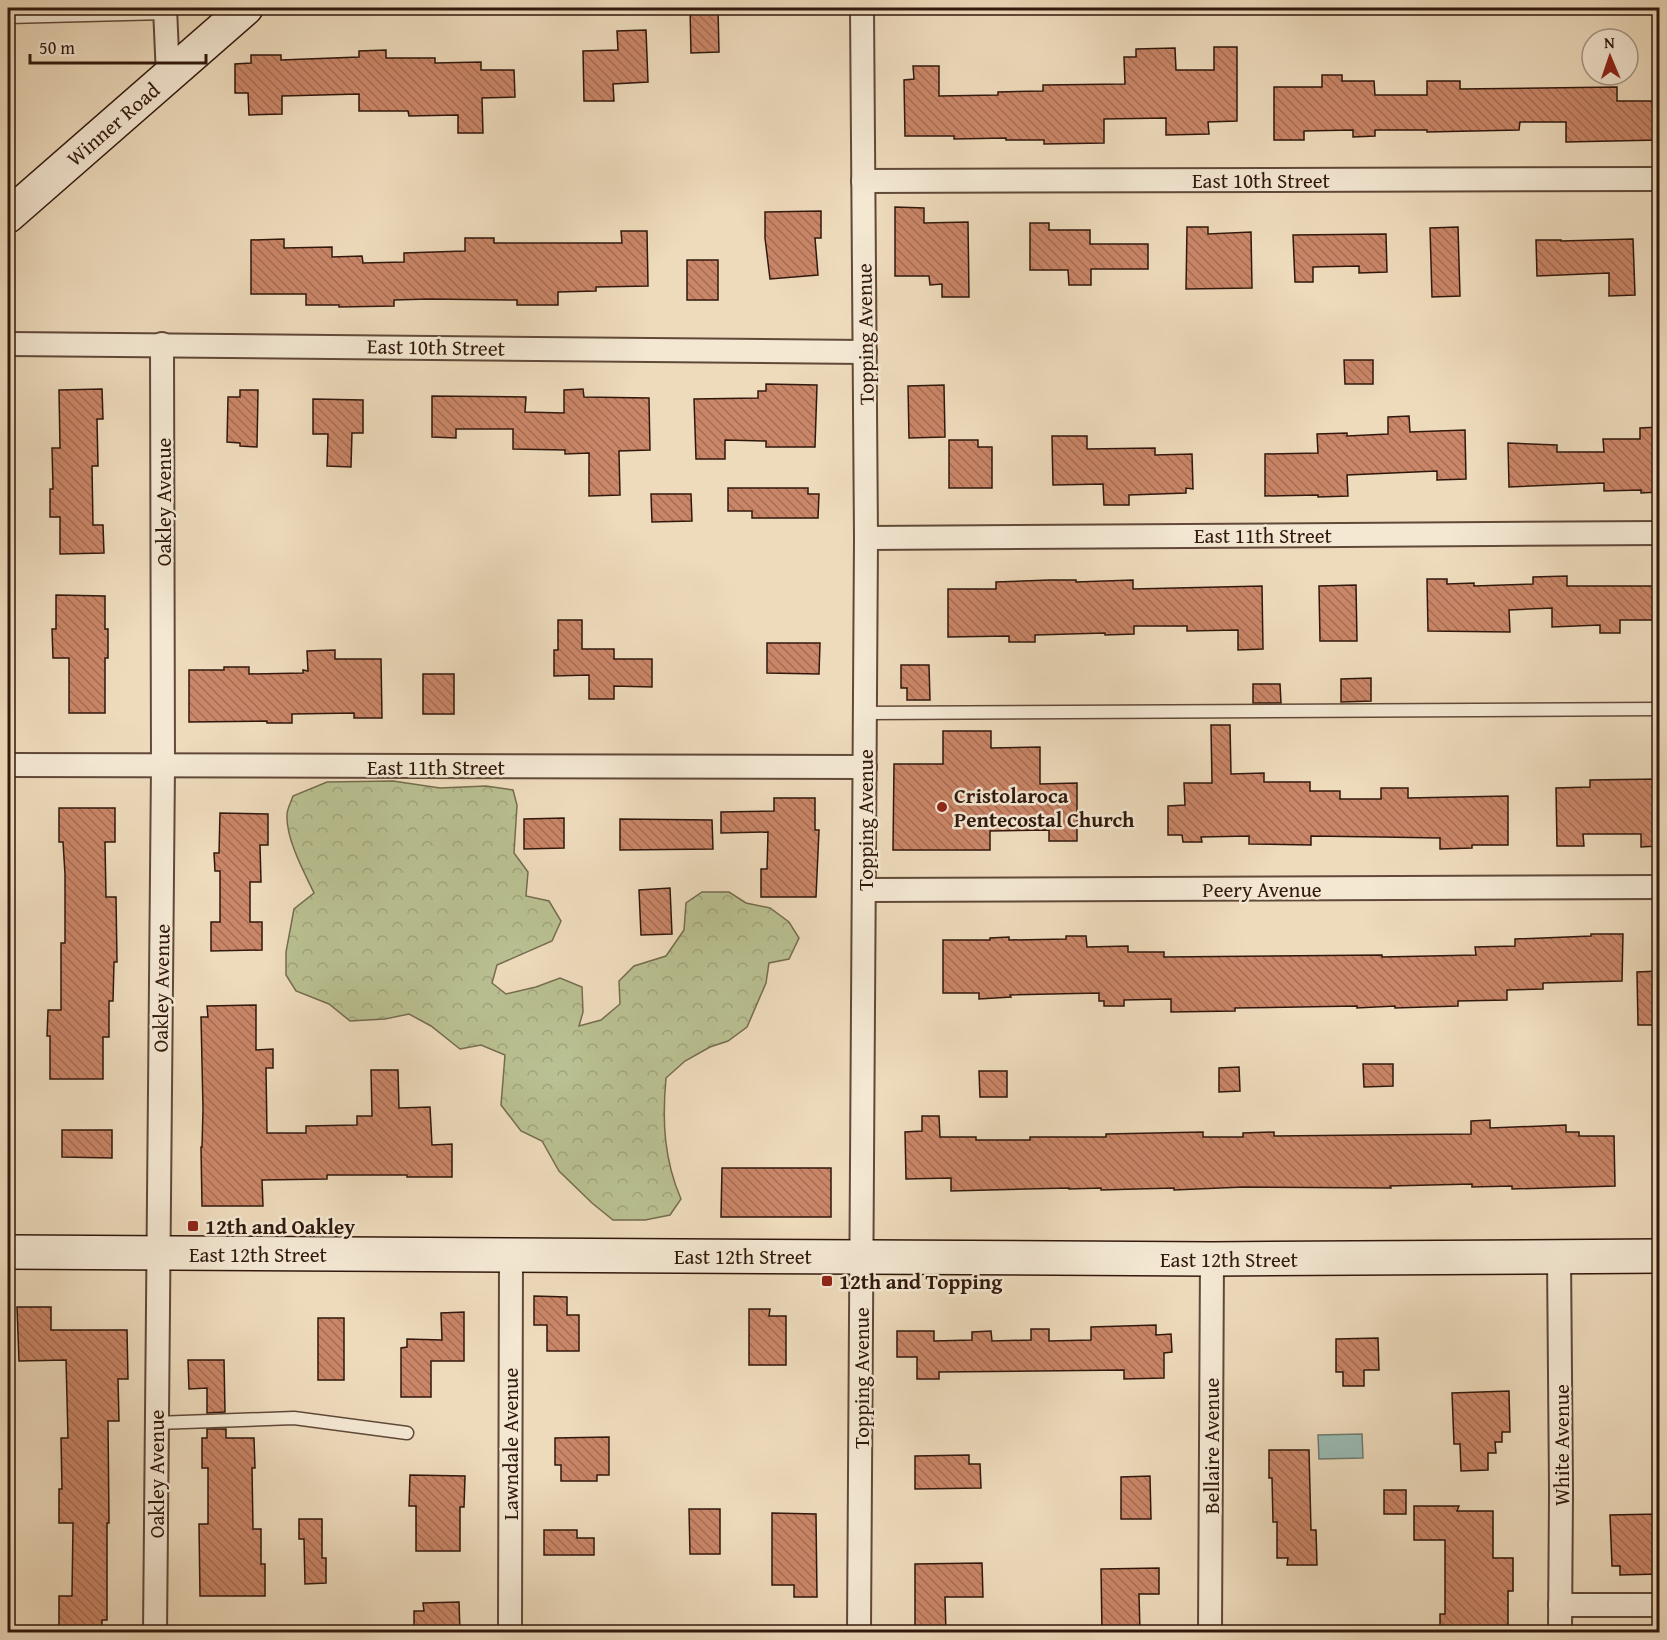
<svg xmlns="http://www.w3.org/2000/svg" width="1667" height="1640" font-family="'Gentium Book Plus',serif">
<defs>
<pattern id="forest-crowns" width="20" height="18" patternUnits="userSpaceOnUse" patternTransform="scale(1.5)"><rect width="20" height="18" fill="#b9c091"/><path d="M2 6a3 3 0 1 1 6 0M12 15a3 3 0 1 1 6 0" fill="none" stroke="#a0a47c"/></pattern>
<pattern id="building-back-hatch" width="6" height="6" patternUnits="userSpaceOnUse" patternTransform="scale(1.5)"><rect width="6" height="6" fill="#ca8668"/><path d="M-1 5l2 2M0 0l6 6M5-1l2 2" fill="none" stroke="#a56d54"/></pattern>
</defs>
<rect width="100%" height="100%" fill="#eedbbc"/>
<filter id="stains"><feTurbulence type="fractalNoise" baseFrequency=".00333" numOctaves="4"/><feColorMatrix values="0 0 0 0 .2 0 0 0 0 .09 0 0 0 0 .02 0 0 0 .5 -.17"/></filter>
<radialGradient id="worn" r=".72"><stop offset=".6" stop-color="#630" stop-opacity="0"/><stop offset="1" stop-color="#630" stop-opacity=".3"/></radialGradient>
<path fill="url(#forest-crowns)" stroke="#756c4f" stroke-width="1.5" d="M 393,781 L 440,788 L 486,786 L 513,790 L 517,805 L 514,853 L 528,872 L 526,896 L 549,901 L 561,921 L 552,941 L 497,965 L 492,983 L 506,994 L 536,987 L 560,978 L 582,987 L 583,1012 L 579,1026 L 601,1020 L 620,1004 L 619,981 L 634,966 L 666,956 L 684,930 L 686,903 L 702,892 L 729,892 L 746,903 L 770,908 L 789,922 L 799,938 L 789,959 L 769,963 L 766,983 L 747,1027 L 728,1041 L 710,1047 L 685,1061 L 666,1078 C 662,1121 664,1160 681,1199 L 670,1215 L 645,1220 L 613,1220 L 592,1203 L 559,1171 L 542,1141 L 521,1131 L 501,1105 L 505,1055 L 481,1045 L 460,1049 L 431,1026 L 409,1014 L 385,1019 L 350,1021 L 329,1004 L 296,991 L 286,975 L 286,952 L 294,909 L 314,893 C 304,872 286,839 287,815 C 287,809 291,802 293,796 L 327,782 Z"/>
<path fill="#99bbb4" stroke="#6f7a71" stroke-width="1.5" d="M 1362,1434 L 1363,1458 L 1319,1459 L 1318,1435 Z"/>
<g fill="url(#building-back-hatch)" stroke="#31180d" stroke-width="1.5">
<path d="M 690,8 L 718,8 L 719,52 L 691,53 Z"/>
<path d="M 646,30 L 648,82 L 613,84 L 614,101 L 584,101 L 583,51 L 618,50 L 617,31 Z"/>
<path d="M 1214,47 L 1237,47 L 1237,121 L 1208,122 L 1209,134 L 1166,135 L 1166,118 L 1104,119 L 1104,143 L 1044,144 L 1044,140 L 1006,140 L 1006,138 L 954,139 L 954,136 L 905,136 L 904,80 L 914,79 L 913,66 L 939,66 L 939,96 L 998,95 L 998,92 L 1043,91 L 1043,85 L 1125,84 L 1124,57 L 1136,57 L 1136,49 L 1175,48 L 1176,70 L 1214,70 Z"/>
<path d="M 386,50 L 386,58 L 435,58 L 435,63 L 481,62 L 481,70 L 514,70 L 515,97 L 482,98 L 483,133 L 458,133 L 458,115 L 409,116 L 408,111 L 359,111 L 359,94 L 282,96 L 282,114 L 249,115 L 248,93 L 235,93 L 235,64 L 251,63 L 251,55 L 281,55 L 281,60 L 359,57 L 359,51 Z"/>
<path d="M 1322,75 L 1342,75 L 1342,81 L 1374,81 L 1375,95 L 1427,95 L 1427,81 L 1460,81 L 1460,89 L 1617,87 L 1617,101 L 1659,101 L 1659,140 L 1566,142 L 1566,122 L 1520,122 L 1519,130 L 1427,132 L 1427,130 L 1375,130 L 1375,136 L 1353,137 L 1353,130 L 1304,131 L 1304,140 L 1274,140 L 1274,87 L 1322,87 Z"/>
<path d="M 895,207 L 924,208 L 924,223 L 968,222 L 969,297 L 942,297 L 942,284 L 930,285 L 929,276 L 895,276 Z"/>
<path d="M 821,211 L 821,238 L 815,238 L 818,275 L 770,279 L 765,238 L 765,212 Z"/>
<path d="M 1030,223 L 1049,223 L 1049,230 L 1090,230 L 1090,244 L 1148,244 L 1148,269 L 1091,269 L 1091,285 L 1069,285 L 1068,270 L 1030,270 Z"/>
<path d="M 1187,227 L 1208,227 L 1208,234 L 1251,232 L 1252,288 L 1186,289 Z"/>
<path d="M 1458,227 L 1460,296 L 1432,297 L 1430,228 Z"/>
<path d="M 621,231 L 647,231 L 648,286 L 596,287 L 596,291 L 558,292 L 558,305 L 517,305 L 517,300 L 429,299 L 394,300 L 394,306 L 339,307 L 339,305 L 306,305 L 306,294 L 251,294 L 251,240 L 284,239 L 284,248 L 332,247 L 332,257 L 362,256 L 363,263 L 404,262 L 404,253 L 465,251 L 465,238 L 494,238 L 494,243 L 622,243 Z"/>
<path d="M 1386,234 L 1387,272 L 1359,273 L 1359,266 L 1313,267 L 1313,282 L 1295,282 L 1293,235 Z"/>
<path d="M 1633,239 L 1635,295 L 1609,296 L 1609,273 L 1537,276 L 1536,240 L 1561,240 L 1561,241 Z"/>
<rect x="687" y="260" width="31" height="40"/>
<path d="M 1344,360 L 1373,360 L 1373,384 L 1345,384 Z"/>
<path d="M 766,384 L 817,385 L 815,447 L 766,447 L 766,441 L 725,440 L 725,459 L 696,459 L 694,399 L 758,398 L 758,391 L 766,391 Z"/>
<path d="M 944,385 L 945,437 L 909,438 L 908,386 Z"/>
<path d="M 102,389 L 103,419 L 97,419 L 98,466 L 92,466 L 93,525 L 103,525 L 104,553 L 60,554 L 60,517 L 50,517 L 50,489 L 53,489 L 52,448 L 60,448 L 59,390 Z"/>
<path d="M 583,389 L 584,397 L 649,398 L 650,450 L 619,451 L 620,495 L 589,496 L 589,453 L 565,454 L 565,450 L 513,449 L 513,429 L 456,429 L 456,438 L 432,437 L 432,396 L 526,397 L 525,412 L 564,413 L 564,390 Z"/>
<path d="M 240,390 L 258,390 L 257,447 L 240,446 L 240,443 L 227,442 L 228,397 L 240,397 Z"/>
<path d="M 313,399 L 363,400 L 363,433 L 352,433 L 351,467 L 327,466 L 328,434 L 313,434 Z"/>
<path d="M 1409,416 L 1410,432 L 1465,430 L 1466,479 L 1437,480 L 1437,471 L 1347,475 L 1348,496 L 1318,497 L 1318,495 L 1265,496 L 1265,454 L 1318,453 L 1317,434 L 1347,433 L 1347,436 L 1388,434 L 1388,417 Z"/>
<path d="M 1659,427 L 1659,492 L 1641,493 L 1641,490 L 1604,491 L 1604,483 L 1509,487 L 1508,443 L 1557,445 L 1557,452 L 1604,452 L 1603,439 L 1640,439 L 1640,428 Z"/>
<path d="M 1052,436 L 1087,436 L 1087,449 L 1155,448 L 1155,455 L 1192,454 L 1193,489 L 1186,488 L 1186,493 L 1129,495 L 1129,505 L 1104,505 L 1103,484 L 1053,485 Z"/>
<path d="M 949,440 L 978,440 L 978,447 L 992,447 L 992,488 L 949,488 Z"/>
<path d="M 728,488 L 808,488 L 808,494 L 819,494 L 818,518 L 752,518 L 752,511 L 728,511 Z"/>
<path d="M 651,494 L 691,494 L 692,521 L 652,522 Z"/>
<path d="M 1567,576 L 1567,586 L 1659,586 L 1659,620 L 1620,620 L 1620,633 L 1600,633 L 1600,625 L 1552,627 L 1552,608 L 1509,610 L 1510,632 L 1428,631 L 1427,579 L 1447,579 L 1447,584 L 1474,583 L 1474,586 L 1533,584 L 1533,577 Z"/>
<path d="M 1050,580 L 1076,580 L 1076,582 L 1133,580 L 1133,589 L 1262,586 L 1263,649 L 1238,650 L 1238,630 L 1187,631 L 1187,626 L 1134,626 L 1134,634 L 1105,635 L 1105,633 L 1035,635 L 1035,642 L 1009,642 L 1009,636 L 948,637 L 948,589 L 996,589 L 996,582 Z"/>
<path d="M 1356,585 L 1357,641 L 1320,641 L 1319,586 Z"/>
<path d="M 56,595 L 105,596 L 105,629 L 108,629 L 108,658 L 105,658 L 105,713 L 69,713 L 69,658 L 53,658 L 52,629 L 56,629 Z"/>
<path d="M 558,620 L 582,620 L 582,649 L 614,649 L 614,659 L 652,659 L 652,687 L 614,686 L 614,699 L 589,699 L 589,675 L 554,676 L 554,650 L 558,650 Z"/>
<path d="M 767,643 L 820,643 L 819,674 L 767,673 Z"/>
<path d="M 335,650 L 335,659 L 381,659 L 382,718 L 354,718 L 354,713 L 292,714 L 292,723 L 267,723 L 267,721 L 189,722 L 189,670 L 224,670 L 224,667 L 249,667 L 249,674 L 303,673 L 303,670 L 308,671 L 307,651 Z"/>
<path d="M 901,665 L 929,665 L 930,700 L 907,700 L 907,688 L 901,688 Z"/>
<rect x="423" y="674" width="31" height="40"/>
<path d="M 1371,678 L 1371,701 L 1341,702 L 1341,679 Z"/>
<path d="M 1253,684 L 1280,684 L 1281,703 L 1253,703 Z"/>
<path d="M 1211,725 L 1230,725 L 1231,774 L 1264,773 L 1264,782 L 1310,782 L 1310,791 L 1340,791 L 1340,799 L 1381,799 L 1381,788 L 1408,788 L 1408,798 L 1508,796 L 1508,845 L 1472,845 L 1472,848 L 1440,849 L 1440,838 L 1381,837 L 1311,836 L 1311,845 L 1249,844 L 1249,836 L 1201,837 L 1202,842 L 1183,842 L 1182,835 L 1168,835 L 1168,806 L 1185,805 L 1184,783 L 1212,783 Z"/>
<path d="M 943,731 L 991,731 L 991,748 L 1040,747 L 1040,784 L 1077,783 L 1077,841 L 1049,841 L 1049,830 L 990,831 L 990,850 L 893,850 L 894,764 L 943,764 Z"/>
<path d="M 1658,779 L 1659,846 L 1641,847 L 1641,834 L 1583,834 L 1584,846 L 1557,846 L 1556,788 L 1590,787 L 1590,780 Z"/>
<path d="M 774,798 L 815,798 L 815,830 L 819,830 L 816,897 L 761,897 L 761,869 L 767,869 L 768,832 L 721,833 L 721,812 L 774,811 Z"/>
<path d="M 59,808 L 115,808 L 115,842 L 105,842 L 106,897 L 116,897 L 117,962 L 114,962 L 113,1001 L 109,1001 L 109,1037 L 103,1037 L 103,1079 L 50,1079 L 50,1036 L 47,1036 L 48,1010 L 61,1010 L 61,943 L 65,943 L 65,874 L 63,842 L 59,842 Z"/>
<path d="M 220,813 L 268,814 L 268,845 L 260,845 L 261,882 L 250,882 L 250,922 L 262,922 L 262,950 L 211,951 L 211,922 L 220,922 L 220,871 L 215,871 L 214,853 L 219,853 Z"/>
<path d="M 564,818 L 564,848 L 524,849 L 524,819 Z"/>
<path d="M 620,819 L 712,820 L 713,849 L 620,850 Z"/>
<path d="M 670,888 L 672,934 L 641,935 L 639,890 Z"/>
<path d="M 1591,934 L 1623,934 L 1622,981 L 1543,983 L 1543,989 L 1507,990 L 1507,1000 L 1458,1001 L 1458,1006 L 1395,1008 L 1395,1006 L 1357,1008 L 1357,1006 L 1235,1008 L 1235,1011 L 1171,1012 L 1171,999 L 1124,1000 L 1124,1006 L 1104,1006 L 1104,1001 L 1099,1001 L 1099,993 L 1010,995 L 1011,997 L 979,999 L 979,993 L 943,993 L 943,940 L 990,940 L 990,938 L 1009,937 L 1009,940 L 1066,939 L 1066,936 L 1086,936 L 1087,947 L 1128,946 L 1128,952 L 1164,952 L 1164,957 L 1382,955 L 1382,957 L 1476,955 L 1475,947 L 1515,946 L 1515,939 L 1591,936 Z"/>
<path d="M 1659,971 L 1659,1025 L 1638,1025 L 1637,972 Z"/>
<path d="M 256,1005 L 256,1050 L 273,1049 L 273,1068 L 266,1068 L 267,1133 L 306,1133 L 306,1126 L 357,1125 L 357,1116 L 372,1116 L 371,1070 L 398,1070 L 399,1108 L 430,1107 L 432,1145 L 452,1144 L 452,1177 L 407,1177 L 407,1175 L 327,1175 L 327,1179 L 262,1180 L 263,1206 L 202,1206 L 201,1147 L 202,1147 L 203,1109 L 201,1017 L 208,1017 L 207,1006 Z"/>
<path d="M 1363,1064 L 1393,1064 L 1393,1086 L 1364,1087 Z"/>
<path d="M 1239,1067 L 1240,1091 L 1219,1092 L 1219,1068 Z"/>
<path d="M 979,1071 L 1007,1071 L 1007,1097 L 980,1097 Z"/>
<path d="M 922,1116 L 939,1116 L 940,1137 L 976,1137 L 976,1140 L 1030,1140 L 1030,1137 L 1106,1137 L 1106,1134 L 1203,1132 L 1203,1137 L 1243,1137 L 1243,1133 L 1274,1132 L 1274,1136 L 1471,1134 L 1471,1121 L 1490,1120 L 1490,1128 L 1566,1125 L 1566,1132 L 1579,1132 L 1579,1136 L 1614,1136 L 1615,1186 L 1512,1189 L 1512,1186 L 1472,1187 L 1472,1184 L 1390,1186 L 1391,1188 L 1244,1187 L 1174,1190 L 1174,1188 L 1101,1190 L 1101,1188 L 1069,1189 L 1069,1188 L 951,1191 L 951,1178 L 906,1179 L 905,1132 L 922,1131 Z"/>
<path d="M 62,1130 L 112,1130 L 112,1158 L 62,1157 Z"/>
<path d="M 722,1168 L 831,1168 L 831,1217 L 721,1217 Z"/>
<path d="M 534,1296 L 567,1297 L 567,1315 L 579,1315 L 579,1351 L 547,1351 L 547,1325 L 534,1325 Z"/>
<path d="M 17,1307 L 51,1307 L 51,1330 L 127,1330 L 128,1379 L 118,1379 L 119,1421 L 108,1421 L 109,1523 L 107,1523 L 107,1620 L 102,1620 L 102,1632 L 59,1632 L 59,1596 L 72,1596 L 73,1523 L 59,1523 L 59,1489 L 62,1489 L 61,1438 L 68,1438 L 66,1360 L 19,1361 Z"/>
<path d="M 749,1309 L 770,1309 L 769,1316 L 786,1316 L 786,1365 L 749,1365 Z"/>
<path d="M 464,1312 L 464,1361 L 431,1361 L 431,1397 L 401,1397 L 401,1348 L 407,1347 L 407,1339 L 442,1340 L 441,1313 Z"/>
<rect x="318" y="1318" width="26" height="62"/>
<path d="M 1156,1325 L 1156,1335 L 1171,1334 L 1172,1352 L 1164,1353 L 1164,1378 L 1124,1379 L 1124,1370 L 939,1372 L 939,1379 L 917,1379 L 917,1357 L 897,1357 L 897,1331 L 934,1331 L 934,1341 L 972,1340 L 972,1332 L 991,1331 L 992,1341 L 1031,1340 L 1031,1329 L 1049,1329 L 1049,1341 L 1091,1340 L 1091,1327 Z"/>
<path d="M 1378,1338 L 1379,1370 L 1364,1370 L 1364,1386 L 1343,1386 L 1343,1372 L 1336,1372 L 1336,1339 Z"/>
<path d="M 188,1360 L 224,1360 L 225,1412 L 207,1413 L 207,1388 L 189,1389 Z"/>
<path d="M 1509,1391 L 1510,1432 L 1502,1432 L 1502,1442 L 1495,1442 L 1496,1453 L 1488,1453 L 1488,1470 L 1461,1471 L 1460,1444 L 1454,1444 L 1452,1393 Z"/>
<path d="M 207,1429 L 226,1429 L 226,1438 L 254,1438 L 255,1468 L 252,1468 L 253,1529 L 261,1529 L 261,1564 L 265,1564 L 265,1596 L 200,1596 L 199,1524 L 208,1524 L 208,1468 L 202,1468 L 202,1438 L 207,1438 Z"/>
<path d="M 609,1437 L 609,1475 L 597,1475 L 597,1481 L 561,1481 L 561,1465 L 555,1465 L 555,1438 Z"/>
<path d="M 1269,1450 L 1309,1450 L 1311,1530 L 1316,1530 L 1317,1565 L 1287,1565 L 1288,1558 L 1277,1558 L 1277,1522 L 1273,1522 L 1272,1478 L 1269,1478 Z"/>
<path d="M 969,1455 L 969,1464 L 980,1464 L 981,1488 L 915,1489 L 915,1456 Z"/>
<path d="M 410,1475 L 465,1476 L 464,1507 L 460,1507 L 460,1551 L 416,1551 L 416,1506 L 409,1506 Z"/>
<path d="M 1150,1476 L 1151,1519 L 1121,1519 L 1121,1477 Z"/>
<rect x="1384" y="1490" width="22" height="24"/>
<path d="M 1414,1506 L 1459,1506 L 1457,1511 L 1493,1511 L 1493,1558 L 1513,1558 L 1513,1591 L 1508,1591 L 1508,1632 L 1440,1632 L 1440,1614 L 1445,1614 L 1445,1540 L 1414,1540 Z"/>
<path d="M 689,1509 L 720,1509 L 720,1554 L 690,1554 Z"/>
<path d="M 772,1513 L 816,1514 L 817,1597 L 794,1597 L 794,1585 L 772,1585 Z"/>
<path d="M 1659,1514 L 1659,1574 L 1620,1575 L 1620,1566 L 1612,1566 L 1610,1515 Z"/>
<path d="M 299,1519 L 322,1519 L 322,1558 L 326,1558 L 326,1583 L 305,1584 L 304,1539 L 299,1539 Z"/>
<path d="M 544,1530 L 577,1530 L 577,1538 L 594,1538 L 594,1555 L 544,1555 Z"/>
<path d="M 982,1563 L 983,1597 L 945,1597 L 946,1632 L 915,1632 L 915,1564 Z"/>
<path d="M 1159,1568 L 1159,1594 L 1139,1594 L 1140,1632 L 1102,1632 L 1101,1569 Z"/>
<path d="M 459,1602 L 460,1632 L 414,1632 L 414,1611 L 424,1611 L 423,1603 Z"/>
</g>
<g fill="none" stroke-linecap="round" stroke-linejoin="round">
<g stroke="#604939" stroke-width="15">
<g id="lane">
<path d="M 8,17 L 165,13"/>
<path d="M 865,713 L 1660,709"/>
<path d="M 156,1423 L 294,1418 L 407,1433"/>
</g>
</g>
<g stroke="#604939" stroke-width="26">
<g id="street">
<path d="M 165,8 L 168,76"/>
<path d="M 863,181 L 1660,179"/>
<path d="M 8,344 L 865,352"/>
<path d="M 866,538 L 1660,533"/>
<path d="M 8,765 L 865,767"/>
<path d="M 864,890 L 1660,887"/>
<path d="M 1559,1257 L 1561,1491 L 1560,1632"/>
<path d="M 1560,1605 L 1660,1605"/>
<path d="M 155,1632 L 163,766 L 162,344"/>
<path d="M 510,1632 L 511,1256"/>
<path d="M 859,1632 L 866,538 L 862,8"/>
<path d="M 1210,1632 L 1212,1259"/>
</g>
</g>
<g stroke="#31180d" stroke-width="36">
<g id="secondary">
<path d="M 8,216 L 246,8"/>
<path d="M 8,1252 L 1212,1259 L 1660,1256"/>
</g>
</g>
<use href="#lane" stroke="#f4e8d3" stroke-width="12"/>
<use href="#street" stroke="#f4e8d3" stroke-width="22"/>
<use href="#secondary" stroke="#f4e8d3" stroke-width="33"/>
</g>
<g fill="#8f2418" stroke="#f4e8d3" stroke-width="2">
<circle cx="942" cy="807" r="6"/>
<rect x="187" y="1220" width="12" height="12" rx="3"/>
<rect x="821" y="1275" width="12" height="12" rx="3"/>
</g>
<g text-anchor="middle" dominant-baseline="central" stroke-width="5" stroke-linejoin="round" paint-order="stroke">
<g font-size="21" fill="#31180d" stroke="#f4e8d3">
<text transform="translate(113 124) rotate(-41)">Winner Road</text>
<text x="1261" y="180">East 10th Street</text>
<text transform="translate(865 334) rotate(-91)">Topping Avenue</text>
<text transform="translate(436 347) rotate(1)">East 10th Street</text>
<text transform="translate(163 502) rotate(-90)">Oakley Avenue</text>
<text x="1263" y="535">East 11th Street</text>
<text x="436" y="767">East 11th Street</text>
<text transform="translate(865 820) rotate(-90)">Topping Avenue</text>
<text x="1262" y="889">Peery Avenue</text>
<text transform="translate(161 988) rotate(-89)">Oakley Avenue</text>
<text x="258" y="1254">East 12th Street</text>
<text x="743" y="1256">East 12th Street</text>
<text x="1229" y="1259">East 12th Street</text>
<text transform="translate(861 1378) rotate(-90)">Topping Avenue</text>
<text transform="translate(510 1444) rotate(-90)">Lawndale Avenue</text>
<text transform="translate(1561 1445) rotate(-90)">White Avenue</text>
<text transform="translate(1211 1446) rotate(-90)">Bellaire Avenue</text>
<text transform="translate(156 1474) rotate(-90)">Oakley Avenue</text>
</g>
<g font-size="21" font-weight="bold" fill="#31180d" stroke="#f4e8d3" text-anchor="start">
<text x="954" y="795">Cristolaroca<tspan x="954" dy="24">Pentecostal Church</tspan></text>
<text x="205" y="1226">12th and Oakley</text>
<text x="839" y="1281">12th and Topping</text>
</g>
</g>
<rect width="1667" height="1640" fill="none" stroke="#eedbbc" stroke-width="30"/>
<rect x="9" y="9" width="1649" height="1622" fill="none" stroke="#31180d" stroke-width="3"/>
<rect x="15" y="15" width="1637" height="1610" fill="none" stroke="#31180d" stroke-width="1.5"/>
<g transform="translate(1610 57) rotate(358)"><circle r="28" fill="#f4e8d3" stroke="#a69584" stroke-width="1.5"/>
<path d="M0-4.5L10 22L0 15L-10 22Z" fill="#8f2418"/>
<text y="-9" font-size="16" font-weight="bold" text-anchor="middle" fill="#31180d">N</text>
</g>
<path d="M30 54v9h176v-9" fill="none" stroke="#31180d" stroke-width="3"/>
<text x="39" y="54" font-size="18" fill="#31180d" stroke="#f4e8d3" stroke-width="4.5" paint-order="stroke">50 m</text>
<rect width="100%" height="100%" filter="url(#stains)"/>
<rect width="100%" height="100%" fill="url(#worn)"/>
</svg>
